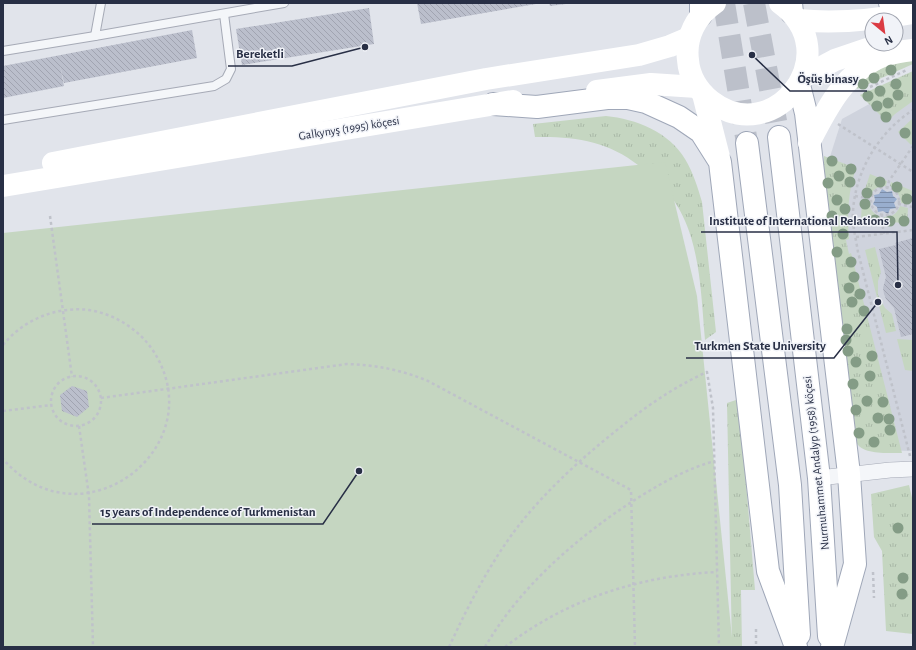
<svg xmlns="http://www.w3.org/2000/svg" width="916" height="650" font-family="'Alegreya Sans',sans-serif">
<defs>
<pattern id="grass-tufts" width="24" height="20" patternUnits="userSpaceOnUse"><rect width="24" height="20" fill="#c5d6c1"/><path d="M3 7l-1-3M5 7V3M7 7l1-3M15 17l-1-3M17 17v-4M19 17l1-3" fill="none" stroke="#a9b8a7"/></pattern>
<pattern id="water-rules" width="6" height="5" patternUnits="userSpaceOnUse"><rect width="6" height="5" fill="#99aece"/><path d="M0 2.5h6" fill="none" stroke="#7d8ea9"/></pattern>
<pattern id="building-back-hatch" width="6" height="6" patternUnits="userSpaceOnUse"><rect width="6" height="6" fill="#bbbfcc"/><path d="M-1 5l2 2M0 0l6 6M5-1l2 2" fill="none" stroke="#a1a4b1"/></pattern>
</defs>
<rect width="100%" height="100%" fill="#e1e4eb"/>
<path fill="#cfd3dd" d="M 913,80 L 913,451 L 871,450 L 827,166 L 842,119 Z"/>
<g fill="url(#grass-tufts)">
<path d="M 913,56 L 913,64 L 857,89 L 856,86 L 861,81 L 888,64 Z"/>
<path d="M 913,71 L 913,101 L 895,114 L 887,122 L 860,95 Z"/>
<path d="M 606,116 C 636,119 669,132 685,159 C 693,172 698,188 702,202 L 716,332 L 705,340 C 702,306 701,270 691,237 C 687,224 680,208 671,197 C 667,191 661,186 656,182 C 650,176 645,170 638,165 C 608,141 573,136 535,137 L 533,124 Z"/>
<path d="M 913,118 L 913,143 L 911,145 L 898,132 Z"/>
<path d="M 824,156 L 856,168 C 848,192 847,215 849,239 L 846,240 L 849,254 L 851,253 L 902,453 C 889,453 862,455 856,442 L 823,169 Z"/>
<path d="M 870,174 L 887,181 L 886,186 C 878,186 873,189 870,196 L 863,195 Z"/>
<path d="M 891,182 L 913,191 L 908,204 L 901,203 C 900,195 897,190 890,186 Z"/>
<path d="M 862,199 L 869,201 C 869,209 873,213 880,217 L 879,222 L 861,221 Z"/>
<path d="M 900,206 L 908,208 L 907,223 L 884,222 L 884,217 C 892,217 897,214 900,206 Z"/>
<path d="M 875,247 L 881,272 L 878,281 L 878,295 L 885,308 L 892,314 L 896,331 L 886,333 L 865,250 Z"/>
<path d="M 897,339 L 913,340 L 913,371 L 905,370 Z"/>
<path d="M 739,399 L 755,590 L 741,590 L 742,647 L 732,647 L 727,403 Z"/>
<path d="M 909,485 L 913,502 L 913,634 L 886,631 L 882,551 L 874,537 L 871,494 Z"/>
</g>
<path fill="#c5d6c1" d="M 665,162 L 697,296 L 733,647 L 3,647 L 3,233 Z"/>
<path fill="url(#water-rules)" d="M 882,189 L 887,192 L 892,191 L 893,196 L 897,199 L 894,203 L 896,208 L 890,209 L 888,214 L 883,211 L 878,212 L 877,207 L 873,204 L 875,200 L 874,195 L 879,194 Z"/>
<g fill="url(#building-back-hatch)">
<path d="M 417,3 L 536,3 L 536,4 L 421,24 Z"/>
<path d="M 549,3 L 565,3 L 566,4 L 550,6 Z"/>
<path d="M 369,8 L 374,44 L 242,65 L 236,29 Z"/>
<path d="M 192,30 L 197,58 L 64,83 L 60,65 L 64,86 L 3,98 L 3,66 Z"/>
<path d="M 913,238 L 913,334 L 901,337 L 894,308 L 886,299 L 884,294 L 883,288 L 886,277 L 879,249 L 896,245 L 895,243 Z"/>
<path d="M 72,386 L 87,391 L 89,407 L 77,417 L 62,411 L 60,395 Z"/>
</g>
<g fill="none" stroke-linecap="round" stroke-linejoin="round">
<g stroke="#bcc0ca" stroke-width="22" stroke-dasharray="22 11" stroke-linecap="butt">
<path d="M 724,3 L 747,143"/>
<path d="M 754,3 L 779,137"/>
</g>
<g stroke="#a6aab6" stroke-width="10">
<g id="lane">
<path d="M 95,36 L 101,3"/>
<path d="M 3,51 L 95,36 L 284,3"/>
<path d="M 3,120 L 214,86 L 226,79 L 231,69 L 224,14"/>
</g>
</g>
<g stroke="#a6aab6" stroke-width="16">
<path id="street" d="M 819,478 L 890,470 L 913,469"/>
</g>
<g stroke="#9fa7b8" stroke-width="24">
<g id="primary">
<path d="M 701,3 L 701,15"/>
<path d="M 791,3 L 792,13"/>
<path d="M 890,3 L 897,3"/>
<path d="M 799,85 L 806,113 L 849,474 L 855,564 L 832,647"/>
<path d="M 493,104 L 537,107 L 607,98 L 628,98 L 646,102 L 679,117 L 701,132 L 720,162 L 768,571 L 796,647"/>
<path d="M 779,137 L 819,478 L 829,636"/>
<path d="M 747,143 L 790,485 L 799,635"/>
</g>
</g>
<g stroke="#bfc2ca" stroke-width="2.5" stroke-dasharray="3 3" stroke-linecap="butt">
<path d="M 870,87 L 907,70"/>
<path d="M 838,124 L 913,172"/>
<circle cx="885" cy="201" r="14"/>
<path d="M 887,189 L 889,181 L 913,146"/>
<path d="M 855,196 L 872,199"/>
<path d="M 898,204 L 913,207"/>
<path d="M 882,214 L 882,222 L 884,234"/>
<path d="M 50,216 L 72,377"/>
<path d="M 856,237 L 913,230"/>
<path d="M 3,345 C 23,320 56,306 89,310 C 114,314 137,328 152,349 C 217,445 82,550 3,459"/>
<circle cx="76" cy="401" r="25"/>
<path d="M 101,398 L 347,364 C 376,365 402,370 428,381 L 631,490 L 635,647"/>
<path d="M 3,411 L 51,405"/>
<path d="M 79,426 L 89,496 L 93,647"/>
<path d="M 910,456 L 858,252 C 856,239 852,225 853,212 C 855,171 879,132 913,110"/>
<path d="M 873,572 L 874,598"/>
<path d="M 756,629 L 756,647"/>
<path d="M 449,647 C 468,606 489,565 516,529 C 546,490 584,456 622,426 C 648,405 676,386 707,372 L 713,408 L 719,647"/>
<path d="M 485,647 C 520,587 575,539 633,501 C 658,485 685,469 715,461"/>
<path d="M 505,647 C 567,599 639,576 717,572"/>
</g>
<use href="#lane" stroke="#f4f6f9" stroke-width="8"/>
<use href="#street" stroke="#f4f6f9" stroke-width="15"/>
<g stroke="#fff" stroke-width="22">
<path d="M 715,3 C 696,16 685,37 688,60 C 689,76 698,91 711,101 C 774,150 849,53 780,3"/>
<path d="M 798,20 C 836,24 875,20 913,13"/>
<path d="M 803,77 L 835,60 L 882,44"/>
<path d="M 597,91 L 651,84 L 697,87"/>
<path d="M 703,94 L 719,157"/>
<path d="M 809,143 C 826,110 845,71 883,56 C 892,53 903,51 913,50"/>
<path d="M 53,163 L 486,79 L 639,55 L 670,46 L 689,38"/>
<path d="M 3,186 L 513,101"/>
</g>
<use href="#primary" stroke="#fff" stroke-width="22"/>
</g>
<g fill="#849c86">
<circle cx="891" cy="70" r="5.5"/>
<circle cx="874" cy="78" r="5.5"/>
<circle cx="863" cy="84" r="5.5"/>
<circle cx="896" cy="84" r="5.5"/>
<circle cx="880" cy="91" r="5.5"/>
<circle cx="898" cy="95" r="5.5"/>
<circle cx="868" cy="96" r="5.5"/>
<circle cx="888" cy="103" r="5.5"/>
<circle cx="877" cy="106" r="5.5"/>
<circle cx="886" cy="117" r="5.5"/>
<circle cx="905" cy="133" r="5.5"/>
<circle cx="832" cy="161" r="5.5"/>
<circle cx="851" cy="169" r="5.5"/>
<circle cx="839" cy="176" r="5.5"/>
<circle cx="850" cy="182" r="5.5"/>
<circle cx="880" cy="182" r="5.5"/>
<circle cx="828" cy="183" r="5.5"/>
<circle cx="897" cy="187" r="5.5"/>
<circle cx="867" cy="193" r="5.5"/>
<circle cx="907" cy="199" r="5.5"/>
<circle cx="837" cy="200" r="5.5"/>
<circle cx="865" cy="204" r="5.5"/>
<circle cx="845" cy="209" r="5.5"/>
<circle cx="832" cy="216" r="5.5"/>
<circle cx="875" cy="220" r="5.5"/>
<circle cx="890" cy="221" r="5.5"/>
<circle cx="904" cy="221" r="5.5"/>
<circle cx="843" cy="234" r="5.5"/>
<circle cx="837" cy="252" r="5.5"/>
<circle cx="851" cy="262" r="5.5"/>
<circle cx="854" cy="277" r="5.5"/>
<circle cx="849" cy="288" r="5.5"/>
<circle cx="860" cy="294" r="5.5"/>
<circle cx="852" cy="302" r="5.5"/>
<circle cx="864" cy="311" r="5.5"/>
<circle cx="847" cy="329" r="5.5"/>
<circle cx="846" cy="340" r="5.5"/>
<circle cx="848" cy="351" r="5.5"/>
<circle cx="872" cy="356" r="5.5"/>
<circle cx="856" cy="362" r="5.5"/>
<circle cx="870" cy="376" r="5.5"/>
<circle cx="853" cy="384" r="5.5"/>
<circle cx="867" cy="401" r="5.5"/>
<circle cx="883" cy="402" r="5.5"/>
<circle cx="856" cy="410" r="5.5"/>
<circle cx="878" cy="418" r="5.5"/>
<circle cx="889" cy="419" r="5.5"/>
<circle cx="890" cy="430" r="5.5"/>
<circle cx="859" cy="433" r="5.5"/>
<circle cx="874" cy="442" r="5.5"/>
<circle cx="898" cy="528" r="5.5"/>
<circle cx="903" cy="578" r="5.5"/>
<circle cx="902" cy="594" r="5.5"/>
</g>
<g text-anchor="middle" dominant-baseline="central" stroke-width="3" stroke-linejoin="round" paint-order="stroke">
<g font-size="12" fill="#282f45" stroke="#f1f3f8">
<text transform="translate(349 128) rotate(-9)">Galkynyş (1995) köçesi</text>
<text transform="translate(816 463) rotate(-96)">Nurmuhammet Andalyp (1958) köçesi</text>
</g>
</g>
<path fill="none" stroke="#282f45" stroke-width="1.5" d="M365 47L292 66H228M752 55L790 91H867M898 285L897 232H701M878 302L834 358H686M359 471L323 524H92"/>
<g fill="#282f45" stroke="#f1f3f8" stroke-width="1.5">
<circle cx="365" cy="47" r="4"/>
<circle cx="752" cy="55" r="4"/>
<circle cx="898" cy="285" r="4"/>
<circle cx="878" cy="302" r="4"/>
<circle cx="359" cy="471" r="4"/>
</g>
<g font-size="13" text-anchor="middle" font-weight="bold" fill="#282f45" stroke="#f1f3f8" stroke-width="3" stroke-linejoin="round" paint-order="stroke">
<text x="260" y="58">Bereketli</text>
<text x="828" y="83">Öşüş binasy</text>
<text x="799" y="225">Institute of International Relations</text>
<text x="760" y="350">Turkmen State University</text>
<text x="208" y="516">15 years of Independence of Turkmenistan</text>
</g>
<rect width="916" height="650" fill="none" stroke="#282f45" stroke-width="8"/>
<g transform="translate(884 32) rotate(151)"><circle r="19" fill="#f1f3f8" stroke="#a1a5b0"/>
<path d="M0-3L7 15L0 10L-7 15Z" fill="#db3b43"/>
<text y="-6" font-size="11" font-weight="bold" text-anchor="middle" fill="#282f45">N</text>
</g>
</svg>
